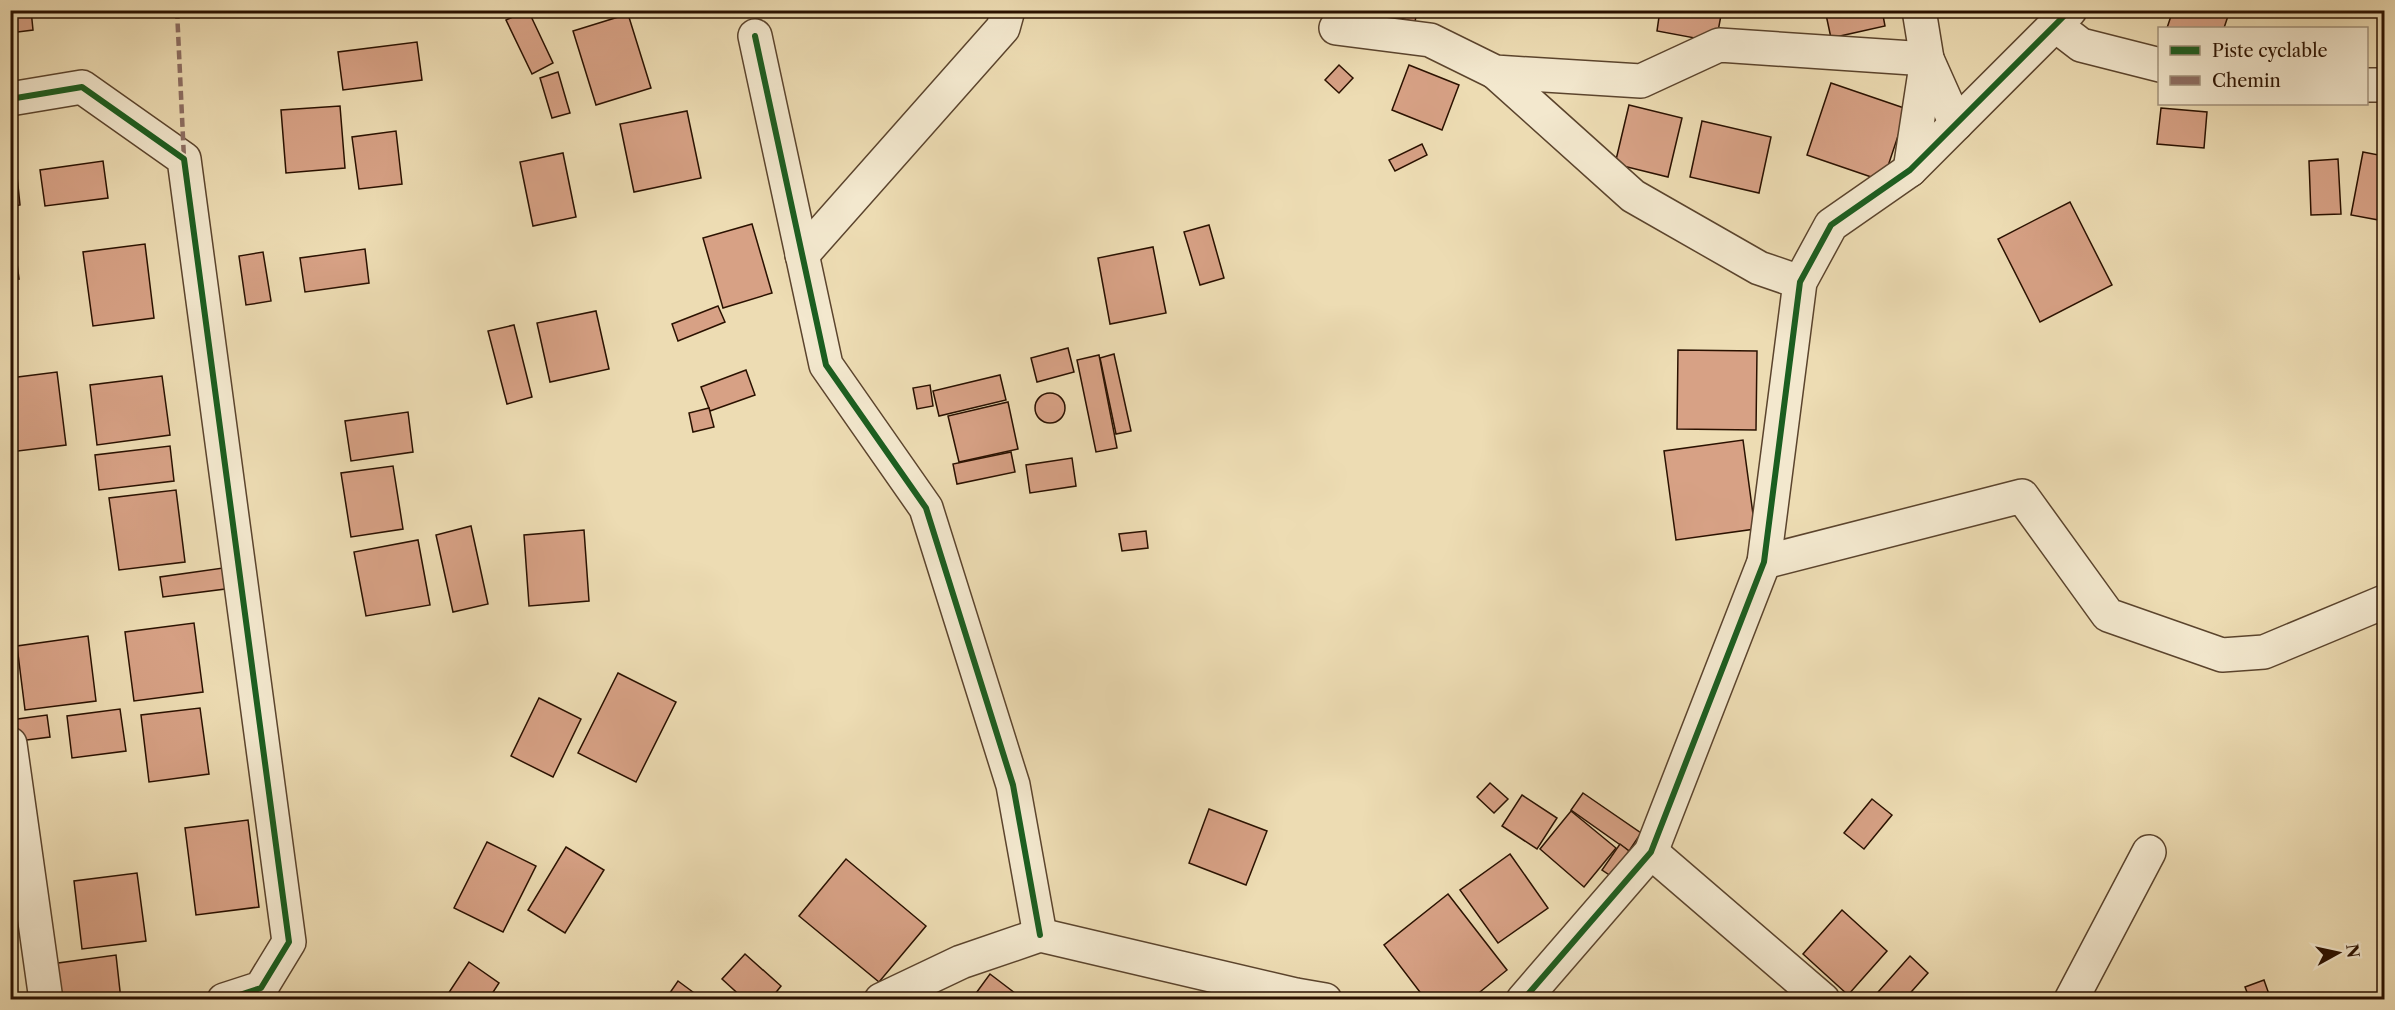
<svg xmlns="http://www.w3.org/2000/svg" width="2395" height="1010" font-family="'Libre Caslon Text',serif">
<rect width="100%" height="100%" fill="#eddcb3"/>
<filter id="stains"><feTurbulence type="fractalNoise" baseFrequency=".00333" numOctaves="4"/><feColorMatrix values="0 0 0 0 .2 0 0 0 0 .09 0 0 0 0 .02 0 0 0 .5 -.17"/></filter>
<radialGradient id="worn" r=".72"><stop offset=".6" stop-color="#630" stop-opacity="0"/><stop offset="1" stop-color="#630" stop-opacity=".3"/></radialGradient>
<g fill="#d7a185" stroke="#2a1100" stroke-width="1.5">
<path d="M 10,10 L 31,10 L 33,30 L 10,33 Z"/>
<path d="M 528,10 L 553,63 L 532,74 L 506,20 Z"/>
<path d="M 1370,10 L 1417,10 L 1415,22 Z"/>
<path d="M 1660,10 L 1722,10 L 1716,42 L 1657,31 Z"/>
<path d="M 1825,10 L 1882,10 L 1885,26 L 1831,38 Z"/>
<path d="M 2173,10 L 2230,10 L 2224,28 L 2167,28 Z"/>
<path d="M 628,14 L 651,88 L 596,105 L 573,31 Z"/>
<path d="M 417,42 L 422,80 L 343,90 L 338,52 Z"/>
<path d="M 1339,65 L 1353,78 L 1339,93 L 1325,80 Z"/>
<path d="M 1409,65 L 1459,85 L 1442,130 L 1392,110 Z"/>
<path d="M 558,72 L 570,113 L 552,118 L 540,78 Z"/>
<path d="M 1831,83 L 1907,109 L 1883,181 L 1807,155 Z"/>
<path d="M 1629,105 L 1682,118 L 1668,177 L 1615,164 Z"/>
<path d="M 340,106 L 345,168 L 286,173 L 281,110 Z"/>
<path d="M 2161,108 L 2207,112 L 2204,148 L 2157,144 Z"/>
<path d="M 687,111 L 701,178 L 634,192 L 620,124 Z"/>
<path d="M 1702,121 L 1771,137 L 1759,193 L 1690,177 Z"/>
<path d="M 396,131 L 402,184 L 359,189 L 352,137 Z"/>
<path d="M 1422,144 L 1427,155 L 1395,171 L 1389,160 Z"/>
<path d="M 2363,152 L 2384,156 L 2384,221 L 2351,215 Z"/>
<path d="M 563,153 L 576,217 L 533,226 L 520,162 Z"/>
<path d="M 10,157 L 15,157 L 20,205 L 10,207 Z"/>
<path d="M 2338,159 L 2341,214 L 2311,215 L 2309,161 Z"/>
<path d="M 103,161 L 108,198 L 45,206 L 40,170 Z"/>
<path d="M 2070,202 L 2112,285 L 2040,322 L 1998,239 Z"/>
<path d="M 12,223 L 19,279 L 10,280 L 10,224 Z"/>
<path d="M 752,224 L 772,293 L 723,308 L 703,238 Z"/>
<path d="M 1209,225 L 1224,278 L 1200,285 L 1184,232 Z"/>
<path d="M 145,244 L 154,318 L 93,326 L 83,252 Z"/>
<path d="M 1153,247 L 1166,313 L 1110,324 L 1098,258 Z"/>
<path d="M 365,249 L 369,283 L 305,292 L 300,258 Z"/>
<path d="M 263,252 L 271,301 L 246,305 L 239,256 Z"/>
<path d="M 718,306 L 725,322 L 678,341 L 672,324 Z"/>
<path d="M 596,311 L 609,369 L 550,382 L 537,323 Z"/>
<path d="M 514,325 L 532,397 L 507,404 L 488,331 Z"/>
<path d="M 1068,348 L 1074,372 L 1037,382 L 1031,358 Z"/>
<path d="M 1678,350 L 1757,351 L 1756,430 L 1677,429 Z"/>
<path d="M 1114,354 L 1131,431 L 1116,434 L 1100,358 Z"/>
<path d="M 1099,355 L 1117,448 L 1096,452 L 1077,360 Z"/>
<path d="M 746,370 L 755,395 L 710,411 L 701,387 Z"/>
<path d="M 57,372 L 66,445 L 10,452 L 10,378 Z"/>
<path d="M 1000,375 L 1006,400 L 939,416 L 933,391 Z"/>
<path d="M 162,376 L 170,435 L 97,445 L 90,385 Z"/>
<path d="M 930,385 L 933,406 L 917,409 L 913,388 Z"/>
<circle cx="1050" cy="408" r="15"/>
<path d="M 1008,402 L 1018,449 L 959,462 L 948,416 Z"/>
<path d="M 709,408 L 714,427 L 693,432 L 689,413 Z"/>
<path d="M 408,412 L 413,452 L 351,461 L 345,421 Z"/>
<path d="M 1743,440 L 1755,529 L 1676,540 L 1664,451 Z"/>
<path d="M 170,446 L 174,481 L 99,490 L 95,455 Z"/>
<path d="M 1011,452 L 1015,472 L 957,484 L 953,464 Z"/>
<path d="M 1072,458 L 1076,486 L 1030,493 L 1026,465 Z"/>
<path d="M 393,466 L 403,529 L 351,537 L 341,473 Z"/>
<path d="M 176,490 L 185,562 L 119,570 L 109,498 Z"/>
<path d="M 471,526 L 488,604 L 453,612 L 436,535 Z"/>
<path d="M 584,530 L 589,601 L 529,606 L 524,535 Z"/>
<path d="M 1146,531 L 1148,548 L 1122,551 L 1119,534 Z"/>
<path d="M 418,540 L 430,605 L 366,616 L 354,552 Z"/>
<path d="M 230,567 L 233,588 L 163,597 L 160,577 Z"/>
<path d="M 194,623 L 203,692 L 134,701 L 125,632 Z"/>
<path d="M 88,636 L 96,701 L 25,710 L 17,646 Z"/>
<path d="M 618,673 L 676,702 L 636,782 L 578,753 Z"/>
<path d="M 539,698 L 581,719 L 553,777 L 511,756 Z"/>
<path d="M 200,708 L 209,774 L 149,782 L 141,715 Z"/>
<path d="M 120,709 L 126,751 L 72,758 L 67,716 Z"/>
<path d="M 47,715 L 50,737 L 11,742 L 10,720 Z"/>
<path d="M 1490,783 L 1508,799 L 1494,813 L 1477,797 Z"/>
<path d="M 1583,793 L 1641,833 L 1629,851 L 1571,810 Z"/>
<path d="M 1522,795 L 1557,818 L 1537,849 L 1502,826 Z"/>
<path d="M 1872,799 L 1892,815 L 1864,849 L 1844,833 Z"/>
<path d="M 1209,809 L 1267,831 L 1246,885 L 1189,863 Z"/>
<path d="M 1571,811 L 1616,848 L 1584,887 L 1540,849 Z"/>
<path d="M 248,820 L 259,907 L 196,915 L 185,828 Z"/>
<path d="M 487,842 L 536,866 L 503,932 L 454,908 Z"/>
<path d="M 1620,844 L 1629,851 L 1611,876 L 1602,870 Z"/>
<path d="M 566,847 L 604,870 L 565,933 L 528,910 Z"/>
<path d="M 1510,854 L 1548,908 L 1498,943 L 1460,890 Z"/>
<path d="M 846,859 L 926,926 L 879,982 L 799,916 Z"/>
<path d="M 137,873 L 146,941 L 82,949 L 74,881 Z"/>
<path d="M 1448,894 L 1507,970 L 1470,1000 L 1426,1000 L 1384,945 Z"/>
<path d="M 1842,910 L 1887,951 L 1848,995 L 1803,954 Z"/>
<path d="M 745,954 L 781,986 L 770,1000 L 745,1000 L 722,979 Z"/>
<path d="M 116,955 L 121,1000 L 56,1000 L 51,964 Z"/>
<path d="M 1910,956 L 1928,973 L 1904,1000 L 1871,1000 Z"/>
<path d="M 469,962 L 499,983 L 488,1000 L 444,1000 Z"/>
<path d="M 990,974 L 1024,1000 L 971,1000 Z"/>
<path d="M 2264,980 L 2271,1000 L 2250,1000 L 2245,987 Z"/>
<path d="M 678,981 L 701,998 L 699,1000 L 665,1000 Z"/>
</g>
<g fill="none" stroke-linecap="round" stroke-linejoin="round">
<g stroke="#5b442d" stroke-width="36">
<g id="street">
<path d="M 2055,25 L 2081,45 L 2160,65"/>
<path d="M 1336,28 L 1430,40 L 1495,72 L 1641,81 L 1719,45 L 1927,59 L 1956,124"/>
<path d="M 755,36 L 826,365 L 926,508 L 1013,785 L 1040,935"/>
<path d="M 1495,72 L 1633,196 L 1759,268 L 1800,282"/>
<path d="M 2366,85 L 2381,85"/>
<path d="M 10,99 L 82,87 L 184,159 L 289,942 L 261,988 L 224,1000"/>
<path d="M 1910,170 L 1927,59 L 1919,10"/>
<path d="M 802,255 L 1003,28 L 1008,10"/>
<path d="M 1764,562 L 2022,496 L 2108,615 L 2222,655 L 2264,652 L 2384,602"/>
<path d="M 10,744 L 46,1000"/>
<path d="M 1651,852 L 1823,1000"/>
<path d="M 881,1000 L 961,962 L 1040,935 L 1296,995 L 1325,1000"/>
<path d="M 1523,1000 L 1651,852 L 1764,562 L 1800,282 L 1831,225 L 1910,170 L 2070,10"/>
<path d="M 2071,1000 L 2149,852"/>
</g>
</g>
<use href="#street" stroke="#f3e8ce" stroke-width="33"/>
<path stroke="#8d6e63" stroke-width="4.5" stroke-dasharray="9 4.5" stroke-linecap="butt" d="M 177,10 L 184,159"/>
<g stroke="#f3e8ce" stroke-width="10">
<g id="cycleway">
<path d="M 755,36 L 826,365 L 926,508 L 1013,785 L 1040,935"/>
<path d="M 10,99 L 82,87 L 184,159 L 289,942 L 261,988 L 224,1000"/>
<path d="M 1523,1000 L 1651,852 L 1764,562 L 1800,282 L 1831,225 L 1910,170 L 2070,10"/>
</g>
</g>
<use href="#cycleway" stroke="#1b5e20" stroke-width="6"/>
</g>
<rect width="2395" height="1010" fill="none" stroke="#eddcb3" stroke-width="36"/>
<rect x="12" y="12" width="2371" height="986" fill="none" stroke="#2a1100" stroke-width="3"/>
<rect x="18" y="18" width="2359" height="974" fill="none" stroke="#2a1100" stroke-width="1.5"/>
<rect x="2158" y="27" width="210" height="78" fill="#f3e8ce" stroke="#a3927c" stroke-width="1.5"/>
<rect x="2170" y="46" width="30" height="9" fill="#1b5e20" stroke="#a3927c" stroke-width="1.5"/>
<text x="2212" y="57" font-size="18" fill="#2a1100">Piste cyclable</text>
<rect x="2170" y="76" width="30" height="9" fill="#8d6e63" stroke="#a3927c" stroke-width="1.5"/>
<text x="2212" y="87" font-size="18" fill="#2a1100">Chemin</text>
<g transform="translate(2338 953) rotate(82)" stroke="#f3e8ce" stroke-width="4.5" paint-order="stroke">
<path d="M0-4.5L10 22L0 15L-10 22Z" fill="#2a1100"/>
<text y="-9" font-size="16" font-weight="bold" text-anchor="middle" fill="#2a1100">N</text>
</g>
<rect width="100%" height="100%" filter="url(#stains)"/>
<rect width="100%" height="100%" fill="url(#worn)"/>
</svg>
